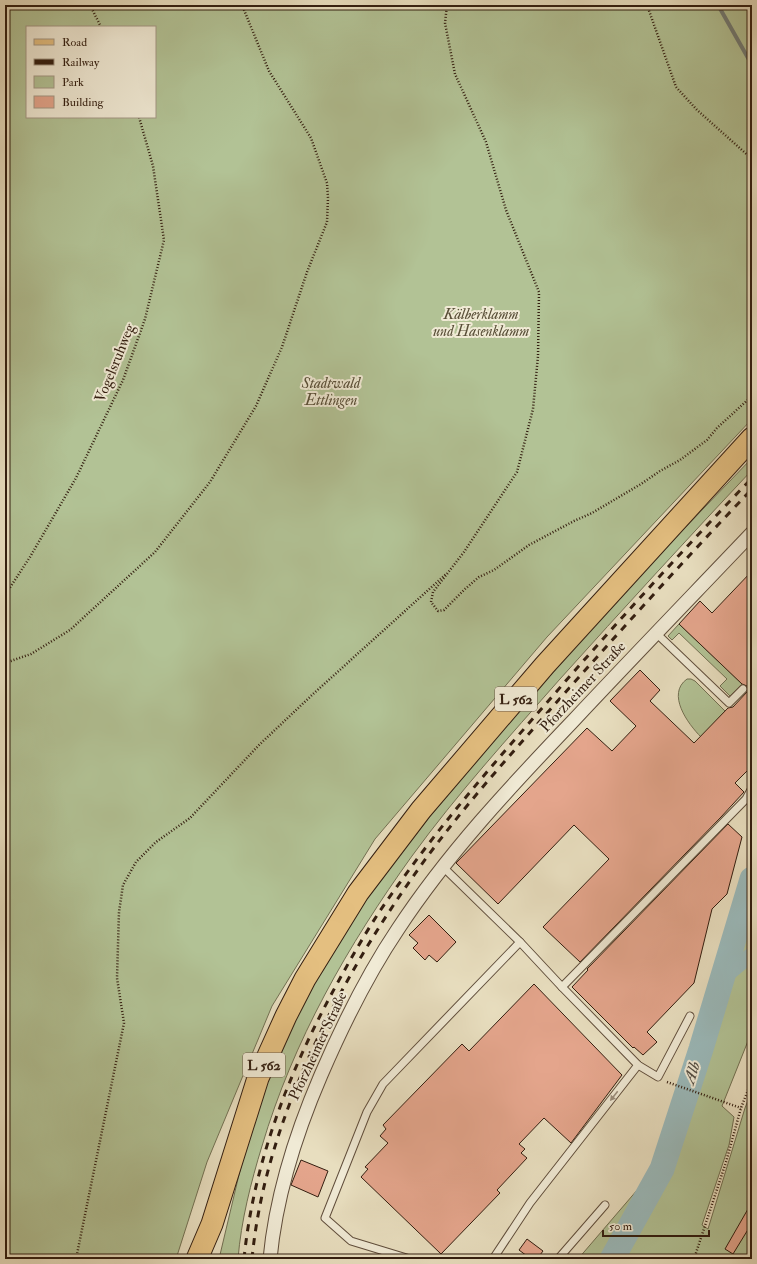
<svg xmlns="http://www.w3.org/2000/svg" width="757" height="1264" font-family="'IM FELL Double Pica',serif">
<rect width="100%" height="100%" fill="#e8debf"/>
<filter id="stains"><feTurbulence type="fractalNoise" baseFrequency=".005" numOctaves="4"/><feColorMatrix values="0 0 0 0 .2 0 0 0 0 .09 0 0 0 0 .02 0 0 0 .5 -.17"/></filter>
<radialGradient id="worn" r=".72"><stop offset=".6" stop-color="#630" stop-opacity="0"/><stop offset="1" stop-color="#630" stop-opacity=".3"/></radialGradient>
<g fill="#b2c295" stroke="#727052" fill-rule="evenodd">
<path d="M 5,5 L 752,5 L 752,419 L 547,637 L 375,839 L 272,1006 L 207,1162 L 176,1259 L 5,1259 ZM 27,27 L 155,27 L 155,117 L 27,117 Z"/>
<path d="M 752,458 L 752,470 C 687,539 623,609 560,679 C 509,737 457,794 412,856 C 348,945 293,1041 262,1146 C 251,1182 241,1221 238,1259 L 219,1259 L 247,1141 L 271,1070 L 306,998 L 328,959 L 352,921 L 375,887 L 431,815 L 520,710 L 584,637 L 656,558 Z"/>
<path d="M 679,624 L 742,684 L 730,696 L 720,686 L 727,679 L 679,633 L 672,640 L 668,636 Z"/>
<path d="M 687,679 L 691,679 L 695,681 L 725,711 L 701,737 C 688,724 666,694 687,679 Z"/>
<path d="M 752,899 L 752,1031 L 722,1106 L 734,1117 L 729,1145 L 702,1225 L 708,1229 L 745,1108 L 752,1090 L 752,1259 L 578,1259 L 656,1168 L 677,1092 L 692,1097 Z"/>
</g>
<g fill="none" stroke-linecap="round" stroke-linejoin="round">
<path stroke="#717c77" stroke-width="4" d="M 718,5 L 752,65"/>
<path stroke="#9bbabb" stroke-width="15" d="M 722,979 L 752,954"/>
<path stroke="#9bbabb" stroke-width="25" d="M 612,1259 L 662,1169 L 701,1049 L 752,879"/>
</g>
<g fill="#e4a58c" stroke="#331e10">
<path d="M 752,571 L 752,766 L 735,783 L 744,792 L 721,817 L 580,962 L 543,927 L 609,859 L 574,825 L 498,904 L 456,863 L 587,728 L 612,751 L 636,726 L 610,701 L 640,670 L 660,690 L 650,701 L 694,743 L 728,708 L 733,707 L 747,692 L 748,690 L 747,686 L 742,684 L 679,624 L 700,601 L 712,613 Z"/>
<path d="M 728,824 L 742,837 L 727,894 L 712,909 L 694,983 L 647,1032 L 657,1042 L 643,1055 L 634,1047 L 633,1048 L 572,987 L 588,970 L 587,969 Z"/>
<path d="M 429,915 L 456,942 L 437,962 L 429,955 L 425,960 L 413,948 L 418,943 L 409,935 Z"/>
<path d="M 534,984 L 622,1075 L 571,1143 L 544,1118 L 519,1144 L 525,1149 L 521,1153 L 527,1158 L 497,1190 L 500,1193 L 441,1254 L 361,1177 L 368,1169 L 365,1167 L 388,1143 L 380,1136 L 386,1129 L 383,1125 L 462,1044 L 469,1051 Z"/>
<path d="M 301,1160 L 328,1171 L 318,1197 L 291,1185 Z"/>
<path d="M 752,1202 L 752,1223 L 733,1254 L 725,1249 Z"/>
<path d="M 527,1239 L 543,1251 L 537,1259 L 531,1259 L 519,1250 Z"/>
</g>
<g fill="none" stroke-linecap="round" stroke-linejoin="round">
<g stroke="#604e3c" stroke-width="9">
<g id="service">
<path d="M 656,633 L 729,703 L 743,689"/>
<path d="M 443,867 L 520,942 L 562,987 L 638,1065 L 658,1077 L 690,1016"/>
<path d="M 562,987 L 746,799 L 752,788"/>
<path d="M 410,1259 L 351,1241 L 325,1218 L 367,1112 L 383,1084 L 520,942"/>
<path d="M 493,1259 L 530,1203 L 638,1065"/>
<path d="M 558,1259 L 605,1205"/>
</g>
</g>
<g stroke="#604e3c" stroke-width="15">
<path id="minor" d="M 270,1259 C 276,1195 296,1133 321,1075 C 343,1024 367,975 398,929 C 448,853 510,787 573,721 C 632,658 692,596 752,533"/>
</g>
<g stroke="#331e10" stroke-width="23">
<path id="primary" d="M 197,1259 L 212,1224 L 258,1078 L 286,1016 L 305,979 L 358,893 L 421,810 L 545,665 L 752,438"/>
</g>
<g stroke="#331e10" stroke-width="2.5" stroke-dasharray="1 2" stroke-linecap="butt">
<path d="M 90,5 L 101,27"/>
<path d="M 447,5 L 445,23 L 455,74 L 486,142 L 506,210 L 539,292 L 538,356 L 533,409 L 517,472 L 464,552 L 433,592 L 431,602 L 438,611 L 444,610 L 465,589 L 479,577 L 494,570 L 529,545 L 574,521 L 592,513 L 641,484 L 660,471 L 680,460 L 707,440 L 717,428 L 752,396"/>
<path d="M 647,5 L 676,87 L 697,110 L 752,159"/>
<path d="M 5,595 L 30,557 L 76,478 L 123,380 L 145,319 L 164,240 L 153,166 L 139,117"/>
<path d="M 5,663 L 31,654 L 70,630 L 155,552 L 210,482 L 256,406 L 282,347 L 307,272 L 327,222 L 328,198 L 327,183 L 311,138 L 269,71 L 242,5"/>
<path d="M 667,1082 L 741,1108"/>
<path d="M 76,1259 L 124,1023 L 117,978 L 119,912 L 123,885 L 136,862 L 156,842 L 190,818 L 259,745 L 312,695 L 446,574"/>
<path d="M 694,1259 L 726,1162 L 741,1108 L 752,1080"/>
</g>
<use href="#service" stroke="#f0ead5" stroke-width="7"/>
<use href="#minor" stroke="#f0ead5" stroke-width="13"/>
<use href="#primary" stroke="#e4bf80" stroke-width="21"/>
<g stroke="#331e10" stroke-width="3" stroke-dasharray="7 7" stroke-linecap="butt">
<path d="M 244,1259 C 254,1157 293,1062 343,973 C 359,944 376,915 396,888 C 439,827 488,770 537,714 C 607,633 678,555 752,478"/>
<path d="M 252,1259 C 259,1185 282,1116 313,1048 C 341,988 374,932 412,878 C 455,816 506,760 555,704 C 620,631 685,559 752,489"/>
</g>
</g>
<defs><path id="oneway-solid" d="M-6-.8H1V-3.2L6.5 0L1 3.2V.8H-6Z"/></defs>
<use fill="#9b8e7c" href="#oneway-solid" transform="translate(614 1096) rotate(128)"/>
<g text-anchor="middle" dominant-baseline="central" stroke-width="4" stroke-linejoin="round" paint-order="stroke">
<g fill="#f0ead5" stroke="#6c5b4b" stroke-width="1">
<rect x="495" y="687" width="42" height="24" rx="3"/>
<rect x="243" y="1053" width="42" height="24" rx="3"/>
</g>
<g font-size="14" font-weight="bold" fill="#331e10">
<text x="516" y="699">L 562</text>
<text x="264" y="1065">L 562</text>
</g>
<g font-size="15" font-style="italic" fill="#594f38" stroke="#f0ead5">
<text x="481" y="314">Kälberklamm<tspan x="481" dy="17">und Hasenklamm</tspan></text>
<text x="331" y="383">Stadtwald<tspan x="331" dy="17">Ettlingen</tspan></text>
</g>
<g font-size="15" fill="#331e10" stroke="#f0ead5">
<text transform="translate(115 363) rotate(-68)">Vogelsruhweg</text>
<text transform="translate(583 687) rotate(-47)">Pforzheimer Straße</text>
<text transform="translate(318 1046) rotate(-65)">Pforzheimer Straße</text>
</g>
<g font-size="16" font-style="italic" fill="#524d43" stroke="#f0ead5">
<text transform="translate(692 1073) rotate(-73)">Alb</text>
</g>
</g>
<rect width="757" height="1264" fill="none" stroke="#e8debf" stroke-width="20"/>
<rect x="6" y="6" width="745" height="1252" fill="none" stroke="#331e10" stroke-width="2"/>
<rect x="10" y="10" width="737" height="1244" fill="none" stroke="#331e10"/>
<rect x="26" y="26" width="130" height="92" fill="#f0ead5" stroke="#a49886"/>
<rect x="34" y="39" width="20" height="6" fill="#e4bf80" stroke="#a49886"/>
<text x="62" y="46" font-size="12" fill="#331e10">Road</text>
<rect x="34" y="59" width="20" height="6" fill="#331e10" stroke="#a49886"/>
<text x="62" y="66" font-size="12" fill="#331e10">Railway</text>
<rect x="34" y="76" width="20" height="12" fill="#b2c295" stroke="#a49886"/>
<text x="62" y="86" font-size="12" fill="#331e10">Park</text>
<rect x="34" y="96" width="20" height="12" fill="#e4a58c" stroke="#a49886"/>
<text x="62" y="106" font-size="12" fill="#331e10">Building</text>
<path d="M603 1230v6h106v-6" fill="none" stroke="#331e10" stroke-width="2"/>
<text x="609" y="1230" font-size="12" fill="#331e10" stroke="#f0ead5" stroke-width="3" paint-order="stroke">50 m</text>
<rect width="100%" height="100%" filter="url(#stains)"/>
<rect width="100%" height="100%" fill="url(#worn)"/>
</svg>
